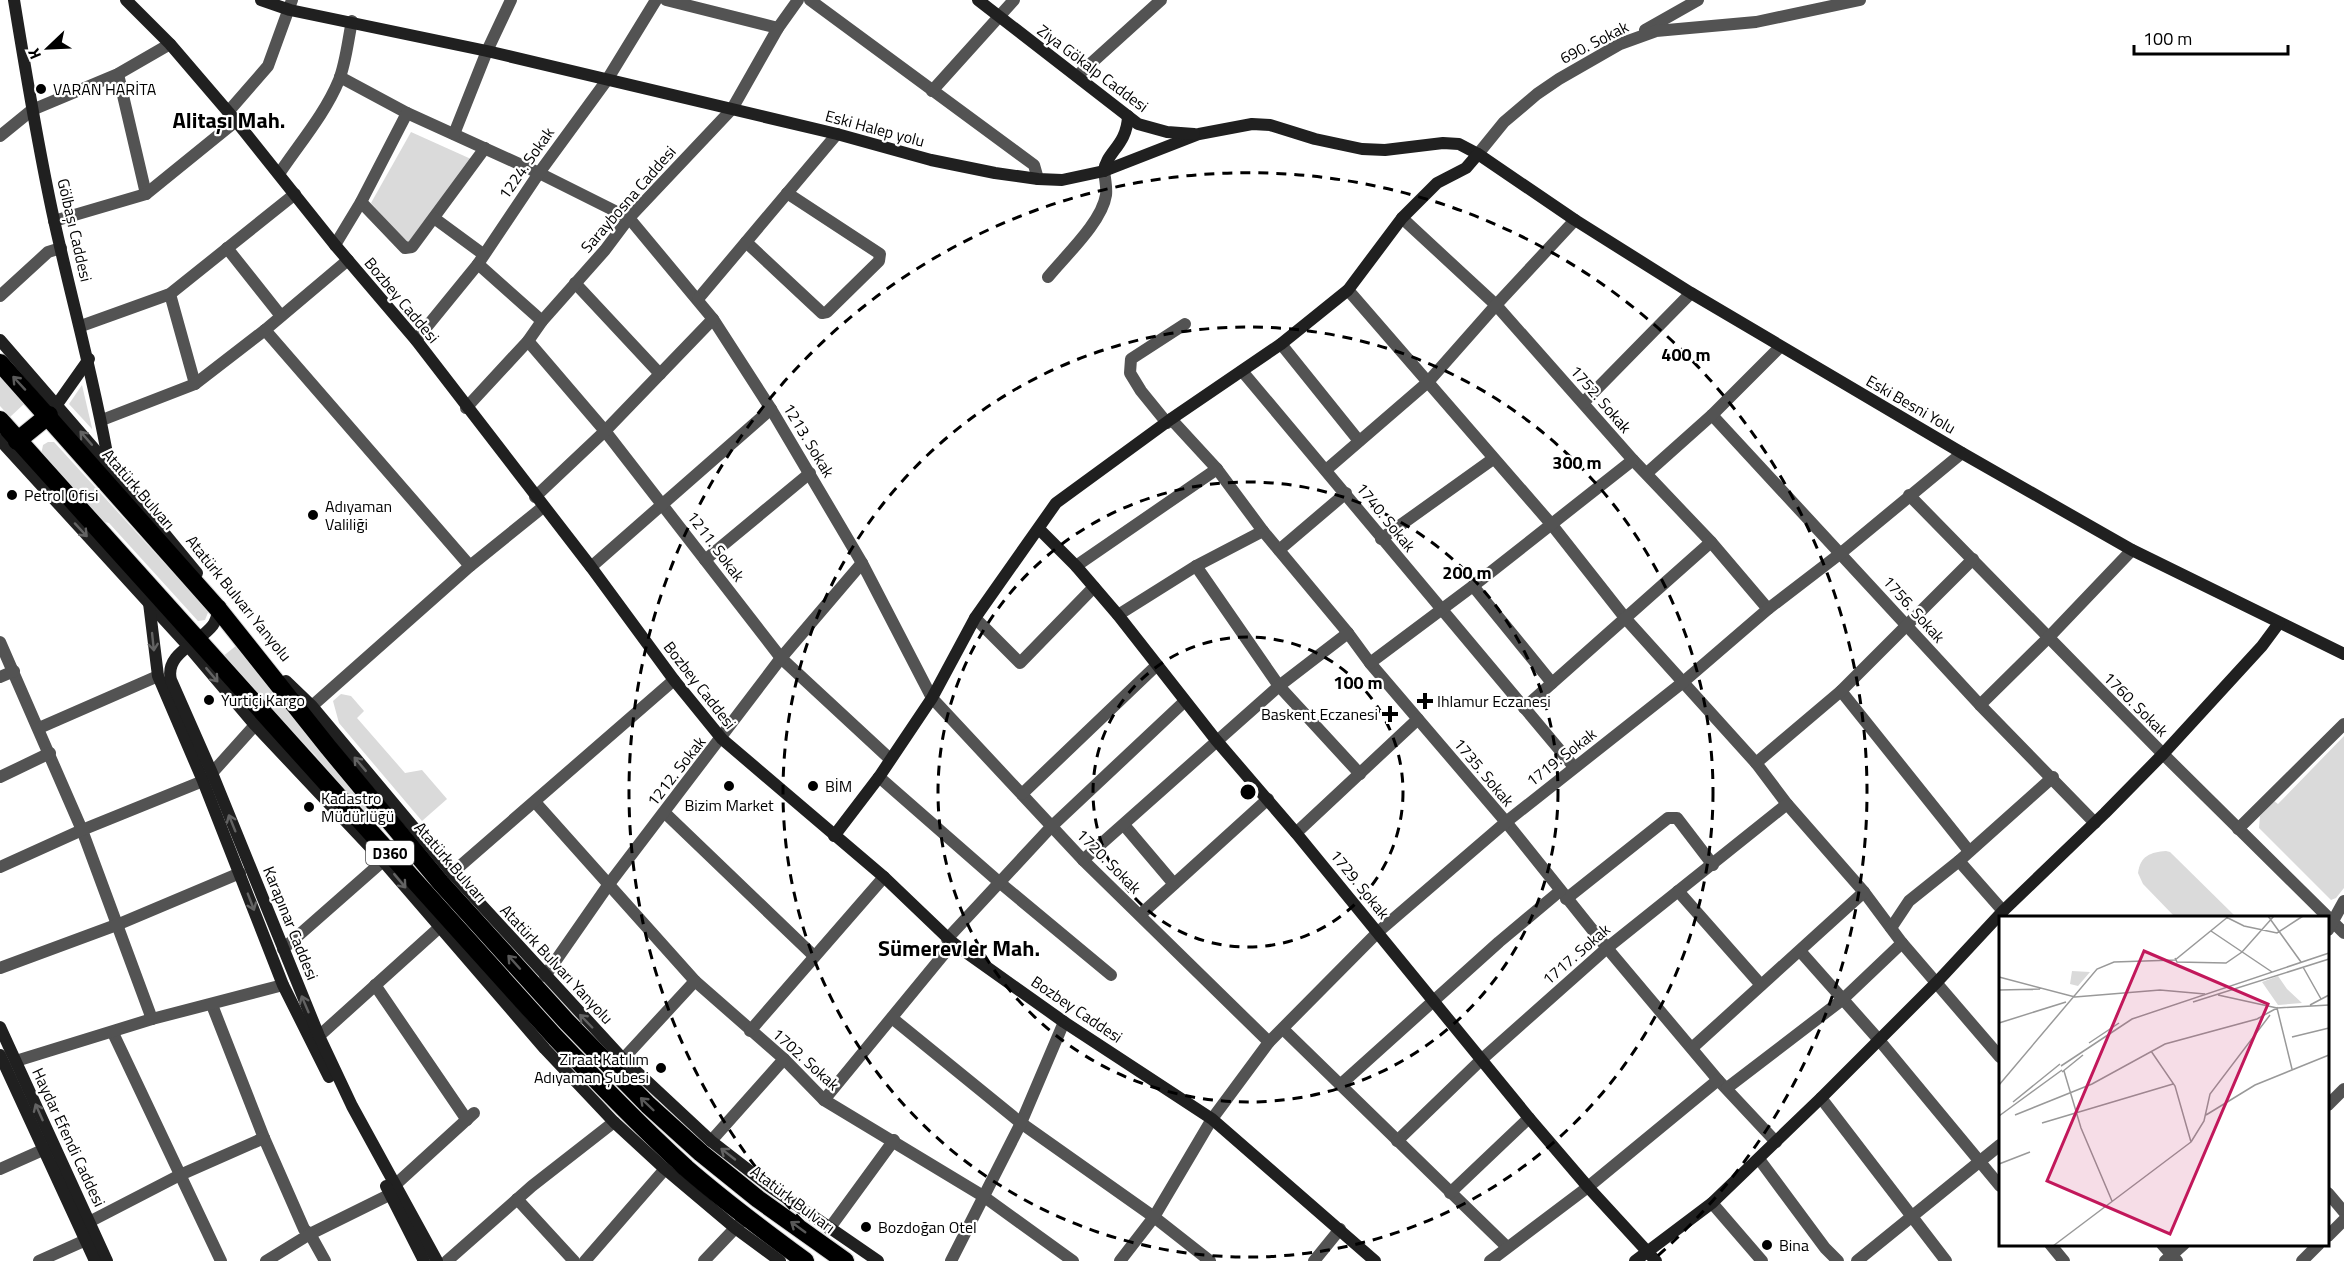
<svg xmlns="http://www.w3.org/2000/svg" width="2344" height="1261" font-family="'Titillium Web',sans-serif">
<rect width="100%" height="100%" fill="#fff"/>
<g fill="#dadada">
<path d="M 411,132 L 471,159 L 407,244 L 371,203 Z"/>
<path d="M 0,375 L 25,403 L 10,417 L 0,406 Z"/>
<path d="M 82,385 L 92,428 L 92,429 L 69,404 Z"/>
<path d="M 48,442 L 54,442 L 186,587 L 193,591 L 209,610 L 205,620 L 198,621 L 109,523 L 100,521 L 41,455 L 43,445 Z"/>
<path d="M 237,645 L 383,827 L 378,831 L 315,755 L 222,657 Z"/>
<path d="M 341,694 L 351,696 L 364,711 L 357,718 L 405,773 L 422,770 L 447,799 L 422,821 L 339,723 L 333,701 Z"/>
<path d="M 2344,736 L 2344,888 L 2336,898 L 2331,900 L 2259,828 L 2260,816 L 2274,801 L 2278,804 Z"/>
<path d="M 2166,851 L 2170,852 L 2236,917 L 2175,917 L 2143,884 L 2138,873 C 2140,856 2151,852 2166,851 Z"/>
</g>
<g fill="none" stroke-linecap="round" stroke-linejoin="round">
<g stroke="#dbdbdb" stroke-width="20">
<g id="highway">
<path d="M 0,363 L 219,610 L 328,747 L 441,883 L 567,1022 L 648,1105 L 701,1153 L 758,1199 L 845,1261"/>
<path d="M 0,420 L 554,1036 C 597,1081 640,1126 686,1168 C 724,1201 764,1231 805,1261"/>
<path d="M 17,441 L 49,415"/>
</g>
</g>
<g stroke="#535353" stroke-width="12">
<path d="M 666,0 L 778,28"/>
<path d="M 810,0 L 1034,165 L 1038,179"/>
<path d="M 1645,30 L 1698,0"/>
<path d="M 118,74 L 146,194"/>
<path d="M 1077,76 L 1161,0"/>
<path d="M 340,77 L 407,113 L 539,173 L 629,218 L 713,319 L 771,409 L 862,563 L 932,698 L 1083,860 L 1269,1042"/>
<path d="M 932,91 L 1014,0"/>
<path d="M 228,112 L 268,66 L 292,0"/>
<path d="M 454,134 L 487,51 L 511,0"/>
<path d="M 0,136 L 32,110 L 118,74 L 170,44"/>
<path d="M 1478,154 L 1504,122 L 1537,94 L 1559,79 L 1620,44 L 1656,31 L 1756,22 L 1860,0"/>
<path d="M 279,174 C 299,144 325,114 339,80 C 346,62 348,40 352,21"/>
<path d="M 361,202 L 405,248 L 412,247 L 485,148"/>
<path d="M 434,218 L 483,254"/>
<path d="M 1402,218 L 1496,305 L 1633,460 L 1711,542 L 1768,609"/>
<path d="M 54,221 L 146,194 L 236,121"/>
<path d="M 746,242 L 822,313 L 827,312 L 879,261 L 880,254 L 787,193"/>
<path d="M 335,245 L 361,202 L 407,113"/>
<path d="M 227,248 L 281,316"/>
<path d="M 478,264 L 542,321"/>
<path d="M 1048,277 C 1065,256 1102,222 1106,195 C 1107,188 1105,179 1104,171"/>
<path d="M 575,283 L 660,374"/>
<path d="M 1348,290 L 1552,525 L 1626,619 L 1756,763 L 1787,804 L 1864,892 L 1902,943 L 2000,1057"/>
<path d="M 170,294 L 195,384"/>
<path d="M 0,296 L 48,252 L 61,248"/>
<path d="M 698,299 L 837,134"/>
<path d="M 81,326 L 170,294 L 295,194"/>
<path d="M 265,330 L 470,566"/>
<path d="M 416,340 L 478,264 L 539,173 L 607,80 L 656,0"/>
<path d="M 528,341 L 605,431 L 781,658 L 890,759"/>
<path d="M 1281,344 L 1359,441"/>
<path d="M 1242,371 L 1574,767"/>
<path d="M 1583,403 L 1691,293"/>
<path d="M 466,408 L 528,341 L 542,321 L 605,250 L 629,218 L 732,109 L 778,28 L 798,0"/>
<path d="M 1712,415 L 1980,705 L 2095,823"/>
<path d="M 1171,419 L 1217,469 L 1263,531 L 1348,633 L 1370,663 L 1506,822 L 1607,948 L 1718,1080 L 1776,1142"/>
<path d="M 102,420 L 195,384 L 265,330 L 348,260"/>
<path d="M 1167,423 L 1141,391 L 1130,373 L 1131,359 L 1185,324"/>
<path d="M 1326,470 L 1428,382 L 1496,305 L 1575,220"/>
<path d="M 1647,473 L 1712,415 L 1780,347"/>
<path d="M 1909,495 L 2163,754 L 2344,933"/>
<path d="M 535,497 L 605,431 L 713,319"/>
<path d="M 1381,539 L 1493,459"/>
<path d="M 1279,550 L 1346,493"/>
<path d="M 705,560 L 810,473"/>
<path d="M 1076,566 L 1217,469"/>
<path d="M 1196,566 L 1279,686 L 1360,774"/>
<path d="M 591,567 L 771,409"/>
<path d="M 1473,586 L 1552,683"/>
<path d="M 1118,615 L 1196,566 L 1263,531"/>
<path d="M 975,618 L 1020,663 L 1094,587"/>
<path d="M 0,642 L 82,830 L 152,1019"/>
<path d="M 1370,663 L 1473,586 L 1633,460"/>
<path d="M 0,677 L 14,671"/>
<path d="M 1841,691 L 1969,851"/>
<path d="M 1980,705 L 2048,638 L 2132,550"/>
<path d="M 312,706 L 470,566 L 543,507"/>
<path d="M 1524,708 L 1711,542"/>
<path d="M 39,728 L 158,676"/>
<path d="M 1756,763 L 1841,691 L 1973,559"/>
<path d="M 212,773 L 255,725"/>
<path d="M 0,777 L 50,753"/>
<path d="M 879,777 L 999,882 L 1111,975"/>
<path d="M 1022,794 L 1157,665"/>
<path d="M 535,802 L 695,981 L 784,1059 L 824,1100 L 983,1196 L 1073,1261"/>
<path d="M 665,813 L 814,956"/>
<path d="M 1124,825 L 1174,884"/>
<path d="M 2238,829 L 2344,724"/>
<path d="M 1296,833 L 1418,719"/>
<path d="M 1083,860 L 1279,686 L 1348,633"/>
<path d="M 1959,861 L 2003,911"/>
<path d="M 0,867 L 82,830 L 203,781"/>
<path d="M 452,873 L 674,680"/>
<path d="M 1678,891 L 1761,985"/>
<path d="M 1566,899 L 1668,818 L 1677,818 L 1713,865"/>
<path d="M 1140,915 L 1268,799"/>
<path d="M 1891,928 L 1909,901 L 1959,861 L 2053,777"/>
<path d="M 2328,930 L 2344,901"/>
<path d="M 947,939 L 1051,827 L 1185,701"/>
<path d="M 283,949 L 383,861"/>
<path d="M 1800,951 L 1879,1040 L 2000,1186"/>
<path d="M 0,968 L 119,924 L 240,873"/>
<path d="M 545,976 L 609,884 L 781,658 L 862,563"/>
<path d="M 375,985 L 467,1120"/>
<path d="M 212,1005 L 264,1138 L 304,1229 L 310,1234 L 325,1261"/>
<path d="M 892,1018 L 1021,1123 L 1154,1217 L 1210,1261"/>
<path d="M 1283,1029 L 1507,1247"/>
<path d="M 750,1031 L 884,877"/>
<path d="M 113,1033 L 221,1261"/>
<path d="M 319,1036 L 441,926"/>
<path d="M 1692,1048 L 1864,892"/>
<path d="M 623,1059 L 695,981"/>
<path d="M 16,1061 L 152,1019 L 283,985"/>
<path d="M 1340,1085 L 1499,942 L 1560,891"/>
<path d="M 1727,1088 L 1842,1000 L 1902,943"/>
<path d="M 1821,1098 L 1946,1261"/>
<path d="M 824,1100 L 953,943"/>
<path d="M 2328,1105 L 2344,1089"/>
<path d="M 711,1141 L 784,1059"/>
<path d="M 1397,1141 L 1481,1060 L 1607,948 L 1787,804"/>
<path d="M 1759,1159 L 1825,1248 L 1838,1261"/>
<path d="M 0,1169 L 45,1149"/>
<path d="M 395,1185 L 474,1113"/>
<path d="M 1450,1193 L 1529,1118"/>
<path d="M 2328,1193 L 2344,1212"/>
<path d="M 517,1199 L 574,1261"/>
<path d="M 1712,1203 L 1762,1261"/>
<path d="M 89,1222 L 180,1175 L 264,1138"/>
<path d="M 829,1229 L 894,1140"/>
<path d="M 2328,1236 L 2344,1220"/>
<path d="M 2050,1244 L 2064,1261"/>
<path d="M 2162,1244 L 2177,1261"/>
<path d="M 39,1261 L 86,1240"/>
<path d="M 266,1261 L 310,1234 L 391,1194"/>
<path d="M 447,1261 L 532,1186 L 614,1122"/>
<path d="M 585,1261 L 665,1169"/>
<path d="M 704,1261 L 742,1221"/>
<path d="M 951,1261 L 1021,1123 L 1064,1022"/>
<path d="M 1120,1261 L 1154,1217 L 1212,1119 L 1269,1042 L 1378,932 L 1506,822 L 1682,683 L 1768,609 L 1841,553 L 1962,453"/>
<path d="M 1314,1261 L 1340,1229"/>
<path d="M 1490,1261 L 1588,1187 L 1718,1080"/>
<path d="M 1857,1261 L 2000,1145"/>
<path d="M 2165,1261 L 2184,1244"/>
<path d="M 2302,1261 L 2319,1244"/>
</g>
<g stroke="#202020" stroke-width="12">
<path d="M 14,0 C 26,74 38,147 54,220 C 72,302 95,382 109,465"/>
<path d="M 126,0 L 170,44 L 236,121 L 335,245 L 416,340 L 591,567 L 674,680 L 722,739 L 884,877 L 953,943 L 1064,1022 L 1212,1119 L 1375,1261"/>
<path d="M 261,0 L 290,10 L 487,51 L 837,134 L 931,160 L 995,173 L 1038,179 L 1062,180 L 1104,171 L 1199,134 L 1252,124 L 1270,125 L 1315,139 L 1362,149 L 1385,150 L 1443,143 L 1459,144 L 1478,154 L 1575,220 L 1691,293 L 1962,453 L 2132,550 L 2344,654"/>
<path d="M 978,0 L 1138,124 L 1167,132 L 1194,134"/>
<path d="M 1104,171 C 1106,152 1127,146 1128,116"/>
<path d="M 0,340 L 109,466 L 197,573"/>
<path d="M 53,410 L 89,359"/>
<path d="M 0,440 L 189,647 L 255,725 L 383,861 L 545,1049 L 614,1122 L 665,1169 L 735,1228 L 780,1261"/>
<path d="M 1039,529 L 1076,566 L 1118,615 L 1216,740 L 1296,833 L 1529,1118 L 1588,1187 L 1656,1261"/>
<path d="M 149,603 L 158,676 L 203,781 L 283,985 L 329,1077"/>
<path d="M 220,606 C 218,612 217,619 213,625 C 200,643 164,653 171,680 L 212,773 L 319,1036 L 352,1106 L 437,1261"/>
<path d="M 286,681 L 312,706 L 452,873 L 623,1059 L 711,1141 L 769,1186 L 878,1261"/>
<path d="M 834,836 L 879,777 L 932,698 L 975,618 L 1056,503 L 1171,419 L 1281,344 L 1348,290 L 1402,218 L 1437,183 L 1466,168 L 1478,154"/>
<path d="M 0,1027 L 107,1261"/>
<path d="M 0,1055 L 95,1261"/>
<path d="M 386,1186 L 424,1261"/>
<path d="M 1635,1261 L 1712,1203 L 1821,1098 L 1937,982 L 2003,911 L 2105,813 L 2163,754 L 2262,646 L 2279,623"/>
</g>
<use href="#highway" stroke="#000" stroke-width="18"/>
</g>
<defs><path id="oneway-shaft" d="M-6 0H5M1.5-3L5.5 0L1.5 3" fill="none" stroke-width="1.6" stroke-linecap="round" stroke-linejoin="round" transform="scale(1.5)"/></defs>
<g stroke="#595959">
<use href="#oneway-shaft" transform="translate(19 383) rotate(-133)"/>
<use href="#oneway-shaft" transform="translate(514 962) rotate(-132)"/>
<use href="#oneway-shaft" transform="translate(647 1104) rotate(-136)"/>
<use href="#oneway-shaft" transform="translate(798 1227) rotate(-144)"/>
</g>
<g stroke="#636363">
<use href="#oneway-shaft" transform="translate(86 438) rotate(-131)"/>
<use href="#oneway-shaft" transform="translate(81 530) rotate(47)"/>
<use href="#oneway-shaft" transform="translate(153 642) rotate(84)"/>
<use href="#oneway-shaft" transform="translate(212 675) rotate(50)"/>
<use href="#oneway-shaft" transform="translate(360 764) rotate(-130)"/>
<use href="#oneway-shaft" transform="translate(232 823) rotate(-112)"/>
<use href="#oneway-shaft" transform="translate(400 881) rotate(50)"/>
<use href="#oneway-shaft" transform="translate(251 902) rotate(69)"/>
<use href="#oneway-shaft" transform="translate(305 1004) rotate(-113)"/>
<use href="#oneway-shaft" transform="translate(586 1021) rotate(-134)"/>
<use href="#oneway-shaft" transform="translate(39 1112) rotate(-114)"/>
<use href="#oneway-shaft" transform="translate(728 1154) rotate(-142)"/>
</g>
<g fill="none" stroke="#000" stroke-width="3" stroke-dasharray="10 8">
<circle cx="1248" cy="792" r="155"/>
<circle cx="1248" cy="792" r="310"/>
<circle cx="1248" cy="792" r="465"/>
<path d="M842 1259A619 619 0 1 1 1654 1259"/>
</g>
<g fill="#000" stroke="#fff" stroke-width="2">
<circle cx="41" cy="89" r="6"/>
<circle cx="12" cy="495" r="6"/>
<circle cx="313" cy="515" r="6"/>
<circle cx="209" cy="700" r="6"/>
<path d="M1422 692h6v6h6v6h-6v6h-6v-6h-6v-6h6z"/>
<path d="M1387 705h6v6h6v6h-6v6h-6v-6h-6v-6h6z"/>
<circle cx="729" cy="786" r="6"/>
<circle cx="813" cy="786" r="6"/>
<circle cx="309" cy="807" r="6"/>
<circle cx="661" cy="1068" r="6"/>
<circle cx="866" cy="1227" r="6"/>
<circle cx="1767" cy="1245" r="6"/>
</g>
<g text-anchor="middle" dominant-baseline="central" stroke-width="4.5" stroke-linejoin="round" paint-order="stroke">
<rect fill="#fff" stroke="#4c4c4c" stroke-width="1.5" x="366" y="841" width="48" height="24" rx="4.5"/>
<g font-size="15" font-weight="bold" fill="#000">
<text x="390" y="853">D360</text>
</g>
<g font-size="16" fill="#000" stroke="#fff">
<text transform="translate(1594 42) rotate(-27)">690. Sokak</text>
<text transform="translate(1093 68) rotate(37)">Ziya Gökalp Caddesi</text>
<text transform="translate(875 128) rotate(15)">Eski Halep yolu</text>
<text transform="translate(526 163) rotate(-55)">1224. Sokak</text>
<text transform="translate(628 199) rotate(-49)">Saraybosna Caddesi</text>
<text transform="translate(75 230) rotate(77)">Gölbaşı Caddesi</text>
<text transform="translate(402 300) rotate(50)">Bozbey Caddesi</text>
<text transform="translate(1601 399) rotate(49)">1752. Sokak</text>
<text transform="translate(1911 404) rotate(30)">Eski Besni Yolu</text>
<text transform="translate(809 440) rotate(59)">1213. Sokak</text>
<text transform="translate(139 489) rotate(49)">Atatürk Bulvarı</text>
<text transform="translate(1386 517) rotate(51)">1740. Sokak</text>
<text transform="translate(716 546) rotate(53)">1211. Sokak</text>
<text transform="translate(239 598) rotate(51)">Atatürk Bulvarı Yanyolu</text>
<text transform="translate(1914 609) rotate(48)">1756. Sokak</text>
<text transform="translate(700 685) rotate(52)">Bozbey Caddesi</text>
<text transform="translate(2136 704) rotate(45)">1760. Sokak</text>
<text transform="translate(1561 757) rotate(-38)">1719. Sokak</text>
<text transform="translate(676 771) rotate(-52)">1212. Sokak</text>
<text transform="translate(1484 772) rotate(50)">1735. Sokak</text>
<text transform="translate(1109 861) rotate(45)">1720. Sokak</text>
<text transform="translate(451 862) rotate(49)">Atatürk Bulvarı</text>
<text transform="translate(1360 884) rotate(51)">1729. Sokak</text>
<text transform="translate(291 923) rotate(68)">Karapınar Caddesi</text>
<text transform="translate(1576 954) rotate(-41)">1717. Sokak</text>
<text transform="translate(557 964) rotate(47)">Atatürk Bulvarı Yanyolu</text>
<text transform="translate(1077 1009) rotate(34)">Bozbey Caddesi</text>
<text transform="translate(806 1059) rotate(42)">1702. Sokak</text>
<text transform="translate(69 1137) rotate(65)">Haydar Efendi Caddesi</text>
<text transform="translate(793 1199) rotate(37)">Atatürk Bulvarı</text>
</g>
<g font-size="16" fill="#000" stroke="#fff" text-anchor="start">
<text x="53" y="89">VARAN HARİTA</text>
<text x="24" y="495">Petrol Ofisi</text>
<text x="325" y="506">Adıyaman<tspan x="325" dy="18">Valiliği</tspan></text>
<text x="221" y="700">Yurtiçi Kargo</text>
<text x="1437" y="701">Ihlamur Eczanesi</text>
<text x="1378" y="714" text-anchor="end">Baskent Eczanesi</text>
<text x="825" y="786">BİM</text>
<text x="321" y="798">Kadastro<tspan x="321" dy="18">Müdürlüğü</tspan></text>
<text x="729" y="805" text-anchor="middle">Bizim Market</text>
<text x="649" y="1059" text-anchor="end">Ziraat Katılım<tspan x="649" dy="18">Adıyaman Şubesi</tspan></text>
<text x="878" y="1227">Bozdoğan Otel</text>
<text x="1779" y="1245">Bina</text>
</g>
<g font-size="22" font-weight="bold" fill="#000" stroke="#fff">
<text x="229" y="120">Alitaşı Mah.</text>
<text x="959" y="948">Sümerevler Mah.</text>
</g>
</g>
<g transform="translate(1999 916)">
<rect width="330" height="330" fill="#fff"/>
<path d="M 73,55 L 91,56 L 79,70 L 71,68 ZM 279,60 L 288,73 L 303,87 L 279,89 L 263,66 Z" fill="#dadada"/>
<path fill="none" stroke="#999" stroke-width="1.5" d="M 269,0 L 302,46M 227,1 L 245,10 L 278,17 L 304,0M 212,15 L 273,56M 176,42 L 178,46 L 227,47 L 243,36 L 275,0M 304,51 L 322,83M 0,61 L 76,81 L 161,74 L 206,78M 0,74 L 41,73M 219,79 L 278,92 L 330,89M 194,86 L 330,43M 311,89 L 330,79M 0,107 L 67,86M 293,121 L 330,112M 90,127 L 120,107M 152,135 L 176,170 L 192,226M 62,150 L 133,103 L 330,37M 65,155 L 82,212 L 113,285M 63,156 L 84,139M 0,169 L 98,53 L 115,46 L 176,44 L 230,0M 14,186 L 61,148M 16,199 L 93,168 L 166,128 L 258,103 L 278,92 L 293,153M 207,199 L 256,169 L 330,139M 0,200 L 63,154M 43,207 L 174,168M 192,226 L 205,205 L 211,178 L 271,99M 0,248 L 31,236M 54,330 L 192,226"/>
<path fill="#c2185b" fill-opacity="0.15" stroke="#c2185b" stroke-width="3" d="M 145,35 L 269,88 L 171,318 L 48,265 Z"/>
<rect width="330" height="330" fill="none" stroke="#000" stroke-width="3"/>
</g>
<circle cx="1248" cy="792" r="9" fill="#000" stroke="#fff" stroke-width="3"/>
<g font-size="18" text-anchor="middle" font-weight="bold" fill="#000" stroke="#fff" stroke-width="4.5" stroke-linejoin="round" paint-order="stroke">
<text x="1686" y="361">400 m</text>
<text x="1577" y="469">300 m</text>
<text x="1467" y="579">200 m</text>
<text x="1358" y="689">100 m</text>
</g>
<g transform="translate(48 48) rotate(247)" stroke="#ffffff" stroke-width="4.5" paint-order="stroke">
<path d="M0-4.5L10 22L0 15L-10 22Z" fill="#000000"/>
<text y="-9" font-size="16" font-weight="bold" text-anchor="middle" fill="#000000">K</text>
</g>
<path d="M2134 45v9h154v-9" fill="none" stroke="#000000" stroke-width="3"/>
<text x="2143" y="45" font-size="18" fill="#000000" stroke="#ffffff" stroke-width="4.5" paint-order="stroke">100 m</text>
</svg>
